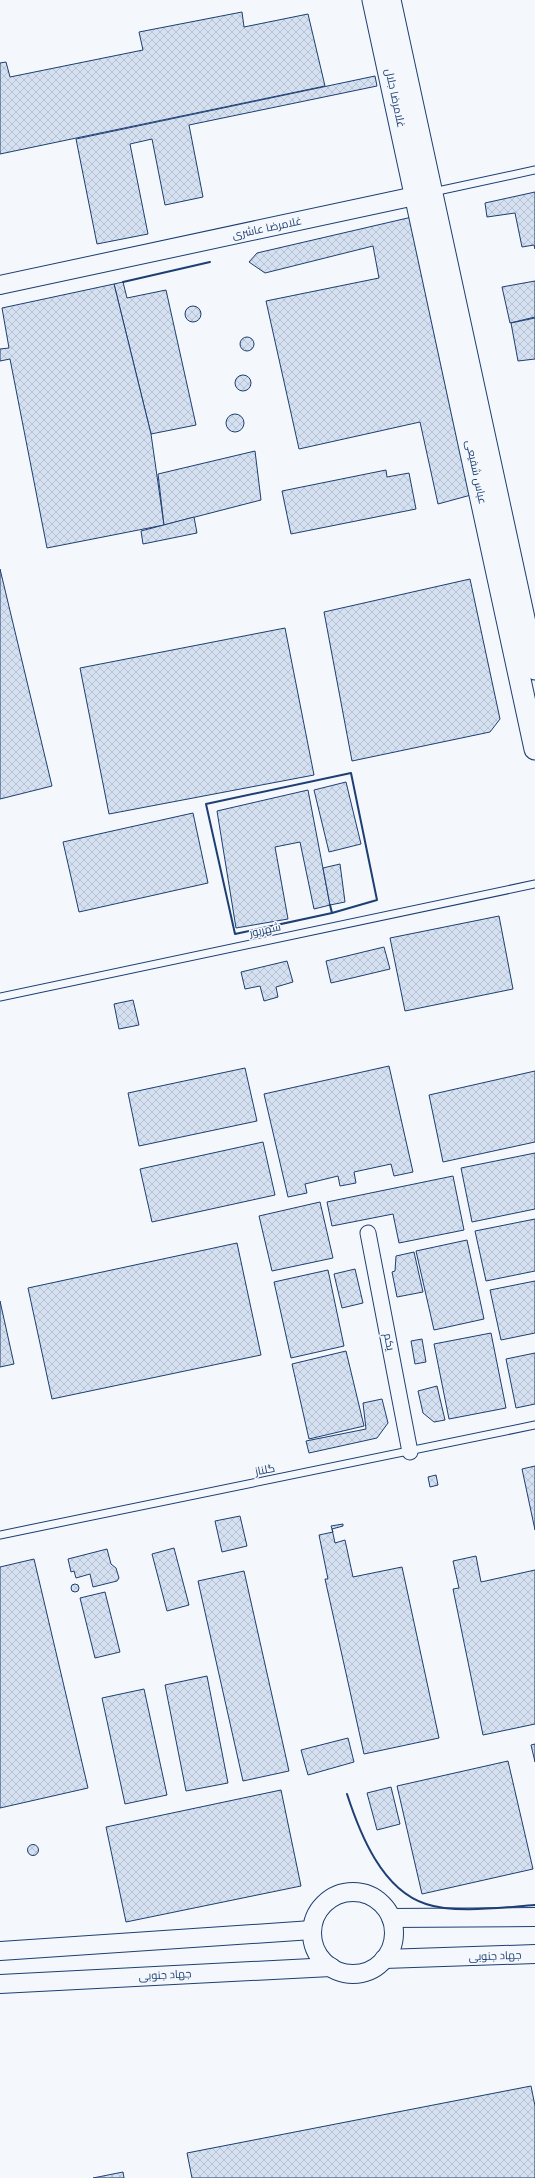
<svg xmlns="http://www.w3.org/2000/svg" width="535" height="2178" font-family="Karla,Cairo,sans-serif">
<defs>
<pattern id="building-cross-hatch" width="8" height="8" patternUnits="userSpaceOnUse"><rect width="8" height="8" fill="#d5e0f0"/><path d="M0 0l8 8M0 8l8-8" fill="none" stroke="#b6c1d1"/></pattern>
</defs>
<rect width="100%" height="100%" fill="#f4f7fb"/>
<g fill="url(#building-cross-hatch)" stroke="#1d3f73">
<path d="M 242,12 L 244,27 L 308,14 L 325,86 L 0,154 L 0,63 L 6,62 L 10,77 L 143,50 L 139,32 Z"/>
<path d="M 375,76 L 377,86 L 189,125 L 203,197 L 165,205 L 152,139 L 130,144 L 148,234 L 97,244 L 76,139 Z"/>
<path d="M 535,192 L 535,249 L 534,245 L 522,247 L 515,213 L 487,217 L 485,203 Z"/>
<path d="M 412,217 L 471,495 L 438,504 L 420,422 L 299,449 L 266,301 L 379,278 L 373,246 L 265,273 L 249,262 L 257,253 Z"/>
<path d="M 535,281 L 535,317 L 510,323 L 502,287 Z"/>
<path d="M 123,282 L 127,298 L 166,290 L 196,425 L 151,434 L 114,284 Z"/>
<path d="M 114,284 L 151,434 L 164,525 L 47,548 L 10,359 L 0,361 L 0,349 L 9,348 L 2,308 Z"/>
<circle cx="193" cy="314" r="8"/>
<path d="M 535,318 L 535,359 L 518,361 L 511,323 Z"/>
<circle cx="247" cy="344" r="7"/>
<circle cx="243" cy="383" r="8"/>
<circle cx="235" cy="423" r="9"/>
<path d="M 255,451 L 261,500 L 164,525 L 158,474 Z"/>
<path d="M 386,470 L 387,477 L 409,473 L 416,509 L 291,534 L 282,491 Z"/>
<path d="M 194,517 L 197,533 L 143,544 L 141,531 Z"/>
<path d="M 0,569 L 52,786 L 0,799 Z"/>
<path d="M 470,579 L 500,719 L 490,732 L 352,761 L 324,612 Z"/>
<path d="M 285,628 L 314,775 L 109,814 L 80,668 Z"/>
<path d="M 346,782 L 361,844 L 329,852 L 314,790 Z"/>
<path d="M 308,790 L 330,905 L 314,909 L 300,842 L 275,847 L 288,919 L 236,928 L 217,811 Z"/>
<path d="M 193,813 L 208,883 L 79,912 L 63,842 Z"/>
<path d="M 340,864 L 345,902 L 330,905 L 323,868 Z"/>
<path d="M 499,916 L 513,989 L 405,1011 L 390,938 Z"/>
<path d="M 384,947 L 390,969 L 331,983 L 326,961 Z"/>
<path d="M 287,961 L 293,982 L 276,987 L 278,997 L 264,1001 L 260,986 L 245,989 L 241,972 Z"/>
<path d="M 133,1000 L 139,1025 L 119,1029 L 114,1004 Z"/>
<path d="M 389,1066 L 413,1172 L 394,1176 L 391,1164 L 354,1172 L 356,1183 L 340,1186 L 338,1176 L 305,1184 L 307,1193 L 288,1197 L 264,1094 Z"/>
<path d="M 245,1068 L 257,1121 L 139,1146 L 128,1093 Z"/>
<path d="M 535,1071 L 535,1142 L 443,1162 L 429,1095 Z"/>
<path d="M 263,1142 L 275,1195 L 152,1222 L 140,1169 Z"/>
<path d="M 535,1153 L 535,1209 L 472,1222 L 461,1168 Z"/>
<path d="M 453,1176 L 464,1230 L 399,1243 L 393,1214 L 332,1226 L 327,1202 Z"/>
<path d="M 320,1202 L 333,1258 L 272,1271 L 259,1216 Z"/>
<path d="M 535,1219 L 535,1271 L 486,1281 L 475,1231 Z"/>
<path d="M 467,1240 L 484,1319 L 434,1330 L 416,1251 Z"/>
<path d="M 237,1243 L 261,1355 L 52,1399 L 28,1288 Z"/>
<path d="M 414,1252 L 423,1292 L 397,1297 L 392,1272 L 395,1271 L 396,1256 Z"/>
<path d="M 355,1269 L 363,1303 L 342,1308 L 334,1274 Z"/>
<path d="M 328,1270 L 344,1346 L 291,1358 L 274,1282 Z"/>
<path d="M 535,1281 L 535,1333 L 501,1340 L 490,1290 Z"/>
<path d="M 0,1301 L 14,1364 L 0,1367 Z"/>
<path d="M 491,1333 L 506,1408 L 449,1419 L 434,1344 Z"/>
<path d="M 422,1339 L 426,1362 L 415,1364 L 411,1341 Z"/>
<path d="M 346,1351 L 364,1426 L 309,1439 L 292,1364 Z"/>
<path d="M 535,1353 L 535,1404 L 516,1408 L 506,1359 Z"/>
<path d="M 437,1386 L 445,1420 L 434,1422 L 423,1413 L 418,1391 Z"/>
<path d="M 382,1399 L 388,1423 L 377,1438 L 309,1453 L 306,1441 L 366,1429 L 363,1403 Z"/>
<path d="M 535,1466 L 535,1530 L 522,1469 Z"/>
<path d="M 436,1475 L 438,1485 L 430,1487 L 428,1477 Z"/>
<path d="M 240,1516 L 247,1546 L 222,1552 L 215,1521 Z"/>
<path d="M 343,1524 L 343,1526 L 332,1529 L 335,1543 L 345,1540 L 353,1577 L 402,1567 L 439,1738 L 364,1754 L 325,1579 L 328,1579 L 319,1535 L 333,1532 L 331,1526 Z"/>
<path d="M 174,1548 L 189,1605 L 167,1611 L 152,1554 Z"/>
<path d="M 107,1549 L 111,1564 L 116,1568 L 119,1578 L 117,1581 L 93,1587 L 90,1574 L 76,1578 L 74,1571 L 71,1572 L 68,1559 Z"/>
<path d="M 476,1556 L 481,1582 L 535,1570 L 535,1724 L 483,1735 L 453,1589 L 459,1588 L 453,1561 Z"/>
<path d="M 34,1559 L 88,1788 L 0,1808 L 0,1567 Z"/>
<path d="M 244,1571 L 289,1771 L 243,1781 L 198,1581 Z"/>
<circle cx="75" cy="1588" r="4"/>
<path d="M 105,1592 L 120,1652 L 95,1658 L 80,1598 Z"/>
<path d="M 207,1676 L 228,1783 L 186,1791 L 165,1685 Z"/>
<path d="M 144,1689 L 167,1795 L 125,1804 L 102,1698 Z"/>
<path d="M 348,1738 L 354,1762 L 308,1775 L 301,1750 Z"/>
<path d="M 535,1744 L 535,1762 L 531,1745 Z"/>
<path d="M 508,1761 L 533,1869 L 422,1894 L 397,1786 Z"/>
<path d="M 391,1787 L 400,1824 L 377,1830 L 367,1793 Z"/>
<path d="M 281,1790 L 301,1886 L 126,1922 L 106,1827 Z"/>
<circle cx="33" cy="1850" r="5.5"/>
<path d="M 531,2086 L 535,2106 L 535,2178 L 192,2178 L 187,2153 Z"/>
<path d="M 123,2172 L 124,2178 L 93,2178 Z"/>
</g>
<g fill="none" stroke-linecap="round" stroke-linejoin="round">
<g stroke="#1d3f73" stroke-width="9">
<g id="service">
<path d="M 433,192 L 535,170"/>
<path d="M 0,997 L 535,884"/>
<path d="M 0,1535 L 535,1425"/>
</g>
</g>
<g stroke="#1d3f73" stroke-width="17">
<path id="minor" d="M 368,1233 L 410,1452"/>
</g>
<g stroke="#1d3f73" stroke-width="20">
<g id="tertiary">
<path d="M 0,285 L 429,193"/>
<circle cx="353" cy="1933" r="41"/>
<path d="M 391,1918 L 535,1917"/>
<path d="M 0,1951 L 312,1930"/>
<path d="M 384,1959 L 535,1954"/>
<path d="M 0,1984 L 331,1967"/>
</g>
</g>
<g stroke="#1d3f73" stroke-width="23">
<g id="secondary">
<path d="M 373,0 L 535,749"/>
<path d="M 390,0 L 535,669"/>
</g>
</g>
<use href="#service" stroke="#f4f7fb" stroke-width="7"/>
<use href="#minor" stroke="#f4f7fb" stroke-width="15"/>
<use href="#tertiary" stroke="#f4f7fb" stroke-width="18"/>
<use href="#secondary" stroke="#f4f7fb" stroke-width="21"/>
<g stroke="#1d3f73" stroke-width="2">
<path d="M 123,282 L 210,262"/>
<path d="M 330,905 L 332,913 L 377,900 L 351,773 L 206,804 L 235,934 L 332,913"/>
<path d="M 347,1794 C 360,1834 382,1890 426,1904 C 455,1914 505,1907 535,1905"/>
</g>
</g>
<g text-anchor="middle" dominant-baseline="central" stroke-width="3" stroke-linejoin="round" paint-order="stroke">
<g font-size="11" fill="#1d3f73" stroke="#f4f7fb">
<text transform="translate(395 98) rotate(78)">غلامرضا جلال</text>
<text transform="translate(267 228) rotate(-12)">غلامرضا عاشری</text>
<text transform="translate(476 472) rotate(78)">عباس شفیعی</text>
<text transform="translate(265 930) rotate(-12)">شهریور</text>
<text transform="translate(389 1342) rotate(79)">یکم</text>
<text transform="translate(265 1470) rotate(-11)">گلناز</text>
<text transform="translate(495 1956) rotate(-2)">جهاد جنوبی</text>
<text transform="translate(165 1975) rotate(-3)">جهاد جنوبی</text>
</g>
</g>
</svg>
